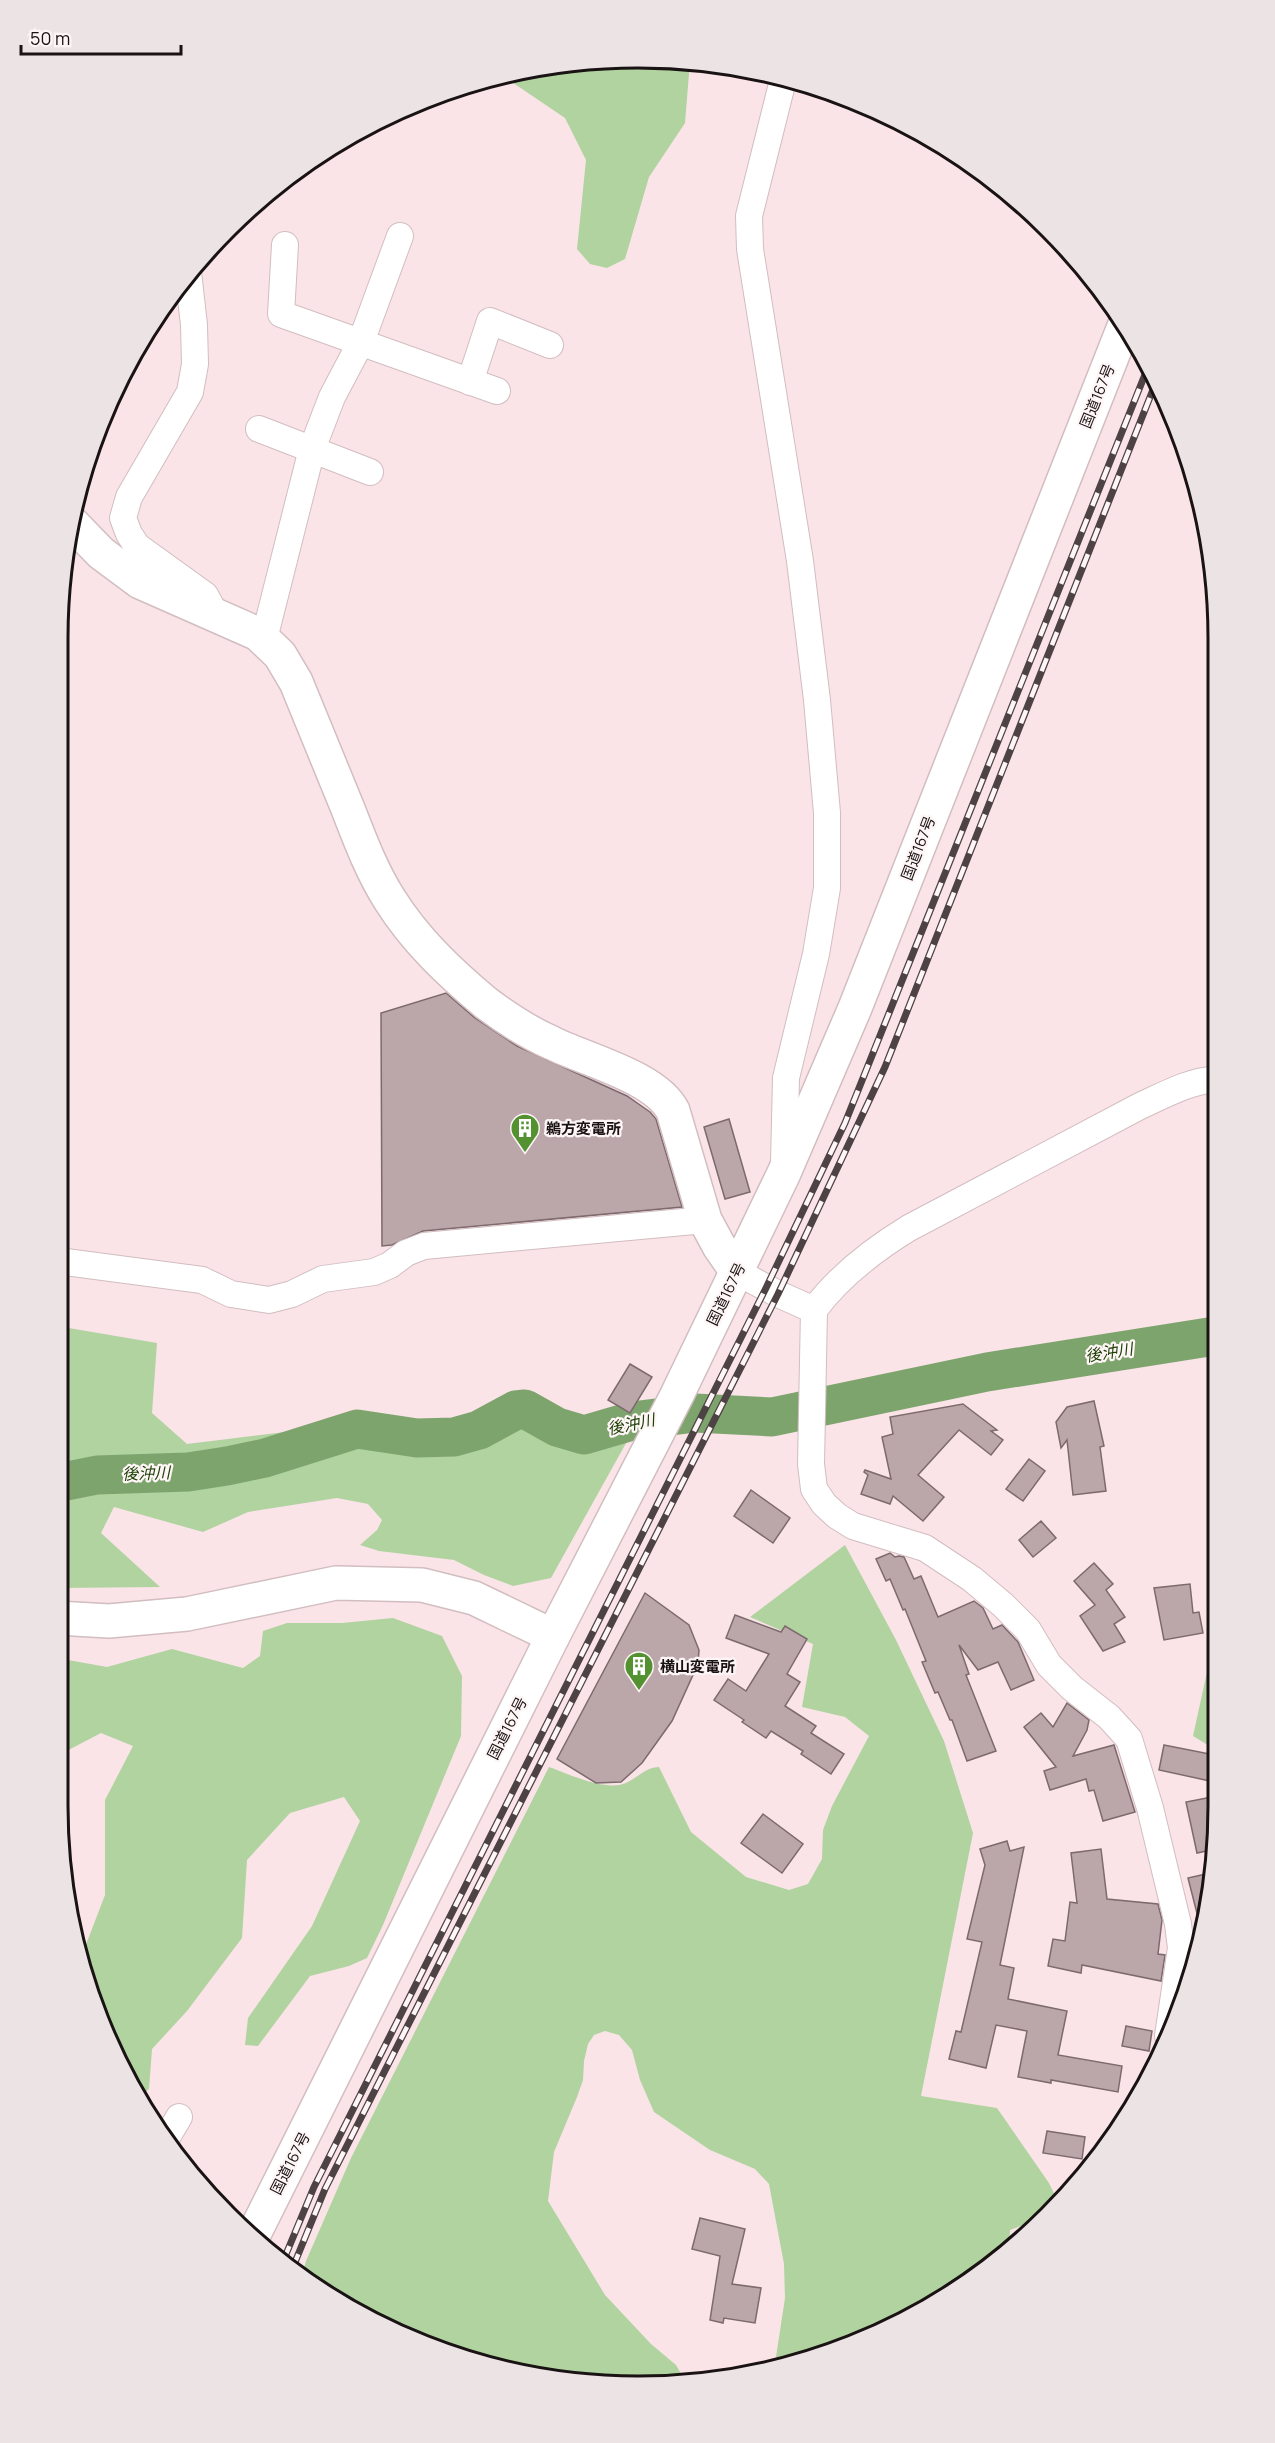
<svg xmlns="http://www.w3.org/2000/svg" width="1275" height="2443" font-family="Manrope,'Noto Sans JP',sans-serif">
<rect width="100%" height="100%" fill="#fae4e8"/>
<g fill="#b0d3a0">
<path d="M 676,58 L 690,61 L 685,123 L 649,177 L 625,259 L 607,268 L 590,264 L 577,249 L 586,160 L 565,118 L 503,76 L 562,62 Z"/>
<path d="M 57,1326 L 157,1343 L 152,1413 L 187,1444 L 285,1432 L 328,1419 L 374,1421 L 448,1430 L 480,1422 L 520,1423 L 582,1450 L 618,1431 L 630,1436 L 551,1578 L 513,1586 L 484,1575 L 454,1560 L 379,1551 L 360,1545 L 377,1530 L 382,1520 L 368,1504 L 337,1498 L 248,1512 L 203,1532 L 114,1507 L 101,1533 L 160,1587 L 57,1588 Z"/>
<path d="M 845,1545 L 896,1640 L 944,1741 L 973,1833 L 921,2096 L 997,2108 L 1049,2183 L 1058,2202 L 1036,2225 L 1026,2224 L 1010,2230 L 1009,2249 L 860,2342 L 778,2361 L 776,2357 L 785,2298 L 784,2264 L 769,2184 L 755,2169 L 710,2150 L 654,2112 L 640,2080 L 632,2050 L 619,2035 L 605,2031 L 594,2035 L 588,2044 L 584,2061 L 583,2080 L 577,2097 L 554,2152 L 548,2201 L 605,2295 L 651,2344 L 676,2365 L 684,2379 L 683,2383 L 676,2385 L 488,2366 L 315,2288 L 302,2276 L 306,2261 L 351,2158 L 549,1767 C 569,1774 606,1792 626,1783 C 639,1777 644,1768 659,1767 L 691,1832 L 746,1877 L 789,1890 L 808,1884 L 822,1859 L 823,1830 L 832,1806 L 869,1736 L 845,1717 L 802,1707 L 813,1644 L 750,1617 Z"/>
<path d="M 393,1618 L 442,1636 L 462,1676 L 461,1736 L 383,1925 L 367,1958 L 349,1966 L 310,1976 L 258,2046 L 245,2045 L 248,2018 L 312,1926 L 360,1821 L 344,1797 L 290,1813 L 247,1860 L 242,1938 L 187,2011 L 152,2049 L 149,2089 L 143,2094 L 88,1992 L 82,1955 L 105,1895 L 105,1800 L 133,1746 L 101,1733 L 57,1756 L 57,1658 L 107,1667 L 172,1649 L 243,1668 L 260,1656 L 263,1631 L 287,1623 L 342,1623 Z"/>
<path d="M 1216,1631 L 1216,1750 L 1193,1736 Z"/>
</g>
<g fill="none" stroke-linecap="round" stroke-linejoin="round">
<path stroke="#7ea46d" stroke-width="39" d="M 57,1483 L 97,1475 L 188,1472 L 227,1466 L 265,1458 L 357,1429 L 417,1438 L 454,1437 L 479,1430 L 516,1410 L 525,1409 L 557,1427 L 584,1435 L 632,1421 L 695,1413 L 772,1417 L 987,1372 L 1215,1336"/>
</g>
<g fill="#bba6aa" stroke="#7d6a6d" stroke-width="1.5">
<path d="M 446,993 L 475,1018 L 517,1046 L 627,1096 L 650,1112 L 656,1119 L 682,1207 L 423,1231 L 392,1245 L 382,1246 L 381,1013 Z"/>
<path d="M 729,1119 L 750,1192 L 725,1199 L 704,1127 Z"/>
<path d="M 630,1364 L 652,1377 L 630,1413 L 608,1400 Z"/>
<path d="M 1094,1401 L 1104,1446 L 1100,1447 L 1106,1491 L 1073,1495 L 1067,1440 L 1061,1448 L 1056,1422 L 1067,1407 Z"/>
<path d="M 963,1404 L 997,1430 L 991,1431 L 1003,1440 L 991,1455 L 959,1430 L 918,1475 L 944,1497 L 923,1521 L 893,1496 L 890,1504 L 861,1494 L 868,1475 L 864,1472 L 865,1470 L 891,1479 L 882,1437 L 893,1434 L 890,1417 Z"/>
<path d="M 1029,1459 L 1045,1471 L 1023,1501 L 1006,1489 Z"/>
<path d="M 751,1490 L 790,1518 L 773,1543 L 734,1516 Z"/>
<path d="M 1041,1521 L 1056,1538 L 1033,1557 L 1019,1540 Z"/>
<path d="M 890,1553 L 895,1557 L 899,1556 L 904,1557 L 914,1579 L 921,1576 L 938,1617 L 974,1601 L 983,1608 L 993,1629 L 1002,1625 L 1018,1642 L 1034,1680 L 1011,1690 L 998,1662 L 978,1670 L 959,1645 L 969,1674 L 966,1675 L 996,1751 L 967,1761 L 952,1720 L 950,1720 L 938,1692 L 935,1693 L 922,1662 L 926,1661 L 905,1609 L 903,1610 L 890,1579 L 886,1581 L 876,1559 Z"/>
<path d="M 1094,1563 L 1113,1584 L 1106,1590 L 1125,1617 L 1114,1624 L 1125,1642 L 1103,1651 L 1080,1616 L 1095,1605 L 1074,1581 Z"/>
<path d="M 1190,1584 L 1193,1613 L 1199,1612 L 1203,1633 L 1164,1640 L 1154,1588 Z"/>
<path d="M 645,1593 L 689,1625 L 699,1650 L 698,1664 L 672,1721 L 642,1763 L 621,1782 L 596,1783 L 557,1759 Z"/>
<path d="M 735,1615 L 781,1632 L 785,1626 L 807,1639 L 787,1674 L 800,1682 L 785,1706 L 816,1726 L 811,1733 L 844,1754 L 831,1774 L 801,1754 L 803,1751 L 771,1731 L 766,1738 L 742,1722 L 744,1720 L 714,1700 L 728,1679 L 746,1691 L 769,1654 L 726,1638 Z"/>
<path d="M 1067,1703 L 1089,1720 L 1087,1730 L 1073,1756 L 1114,1745 L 1135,1812 L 1103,1821 L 1094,1790 L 1089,1791 L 1086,1779 L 1050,1790 L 1044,1771 L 1056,1767 L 1024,1727 L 1041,1713 L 1053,1727 Z"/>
<path d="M 1164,1745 L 1215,1755 L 1210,1781 L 1159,1770 Z"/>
<path d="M 1217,1796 L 1216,1849 L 1197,1853 L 1186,1802 Z"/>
<path d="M 763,1814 L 803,1844 L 782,1873 L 741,1843 Z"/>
<path d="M 1007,1841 L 1010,1851 L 1024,1847 L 1000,1965 L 1014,1968 L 1008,1999 L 1067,2011 L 1058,2055 L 1122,2066 L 1118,2092 L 1051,2080 L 1051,2083 L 1018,2077 L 1027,2031 L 996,2025 L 986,2068 L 949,2059 L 956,2031 L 961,2032 L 982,1942 L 967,1939 L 985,1865 L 980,1849 Z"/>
<path d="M 1101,1849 L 1107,1899 L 1158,1904 L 1162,1920 L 1158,1954 L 1165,1955 L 1161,1981 L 1082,1965 L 1081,1973 L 1048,1966 L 1053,1939 L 1065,1941 L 1070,1902 L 1077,1903 L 1071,1853 Z"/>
<path d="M 1206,1874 L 1209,1887 L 1202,1933 L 1188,1878 Z"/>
<path d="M 1126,2026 L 1152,2031 L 1149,2051 L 1122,2046 Z"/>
<path d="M 1047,2131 L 1085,2137 L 1082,2159 L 1043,2153 Z"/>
<path d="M 700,2218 L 745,2229 L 732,2284 L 761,2288 L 755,2323 L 724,2318 L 723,2323 L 710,2320 L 720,2256 L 692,2249 Z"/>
</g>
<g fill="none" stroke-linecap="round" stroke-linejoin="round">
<g stroke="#d2bdc0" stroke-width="28">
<g id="street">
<path d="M 784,76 L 749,216 L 750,249 L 800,561 L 817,700 L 827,813 L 827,888 L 816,954 L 786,1078 L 784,1163"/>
<path d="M 285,245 L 281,314 L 497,391"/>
<path d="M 188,272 L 194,325 L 195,364 L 190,392 L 129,497 L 123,518 L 129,534 L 137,546 L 205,595 L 216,615"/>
<path d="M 470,382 L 490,321 L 550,345"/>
<path d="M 259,429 L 370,472"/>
<path d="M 264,639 L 312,449 L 332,397 L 361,342 L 400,236"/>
<path d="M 58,1261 L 202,1280 L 231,1294 L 269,1300 L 292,1294 L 323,1279 L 374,1272 L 390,1265 L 406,1253 L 424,1246 L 705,1220"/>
<path d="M 737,1272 L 778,1294 L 814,1310"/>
<path d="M 1168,2036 L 1181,1948 L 1178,1924 L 1150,1808 L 1129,1739 L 1109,1717 L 1072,1688 L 1049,1665 L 1028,1630 L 1003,1605 L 972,1579 L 925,1548 L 853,1526 L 837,1516 L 824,1504 L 814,1489 L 811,1464 L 814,1310 C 839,1276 873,1250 909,1228 L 1140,1106 C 1160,1097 1193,1079 1215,1080"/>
<path d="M 166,2139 L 179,2117"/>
</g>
</g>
<g stroke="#d2bdc0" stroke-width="36">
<g id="secondary">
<path d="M 71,522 L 101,553 L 140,582 L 258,634 L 280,655 L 296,682 C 313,724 331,767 348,809 C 360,840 372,872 390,900 C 415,940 450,973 486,1003 C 506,1018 529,1033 552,1043 C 586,1060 656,1077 673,1111 L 705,1220 L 719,1246 L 737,1272"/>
<path d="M 57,1618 L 109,1621 L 187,1614 L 336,1583 L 422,1585 L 474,1598 L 553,1636"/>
<path d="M 255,2232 L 553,1636 L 677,1395 L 784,1173 L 855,1008 L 1125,324"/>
</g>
</g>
<use href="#street" stroke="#fff" stroke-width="26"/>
<use href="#secondary" stroke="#fff" stroke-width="33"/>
<g stroke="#4d4244" stroke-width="7">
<g id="rail">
<path d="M 284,2259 L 314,2187 L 766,1288 L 845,1123 L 1148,367"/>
<path d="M 293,2267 L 325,2189 L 778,1294 L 885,1067 L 1156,382"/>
</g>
</g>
<use href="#rail" stroke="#fef5f6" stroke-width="4.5" stroke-dasharray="14" stroke-linecap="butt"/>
</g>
<defs>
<g id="building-pin" transform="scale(1.5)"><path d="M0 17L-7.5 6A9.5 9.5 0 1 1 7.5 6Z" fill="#549131" stroke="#fef5f6"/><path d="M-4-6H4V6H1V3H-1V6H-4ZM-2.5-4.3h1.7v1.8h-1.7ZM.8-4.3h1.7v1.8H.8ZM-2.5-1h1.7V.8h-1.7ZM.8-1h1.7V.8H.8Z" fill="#fff"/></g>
</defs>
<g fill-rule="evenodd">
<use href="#building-pin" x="525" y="1128"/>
<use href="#building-pin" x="639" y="1666"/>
</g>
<g text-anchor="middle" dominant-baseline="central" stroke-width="4.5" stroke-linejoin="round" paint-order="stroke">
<g font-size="15" fill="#1a1314" stroke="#fef5f6">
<text transform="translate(1097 396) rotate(-68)">国道167号</text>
<text transform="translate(918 848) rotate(-69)">国道167号</text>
<text transform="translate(726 1294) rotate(-64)">国道167号</text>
<text transform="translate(507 1728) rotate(-63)">国道167号</text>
<text transform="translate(290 2163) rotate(-63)">国道167号</text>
</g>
<g font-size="15" font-weight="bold" fill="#1a1314" stroke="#fef5f6" text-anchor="start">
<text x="546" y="1128">鵜方変電所</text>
<text x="660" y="1666">横山変電所</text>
</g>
<g font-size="16" font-style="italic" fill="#1d4005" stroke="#fef5f6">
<text transform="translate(1109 1352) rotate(-9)">後沖川</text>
<text transform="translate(631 1424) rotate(-12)">後沖川</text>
<text transform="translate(146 1473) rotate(-2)">後沖川</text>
</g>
</g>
<path d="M0 0H1275V2443H0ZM638 68H638A570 570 0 0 1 1208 638V1806A570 570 0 0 1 638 2376H638A570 570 0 0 1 68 1806V638A570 570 0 0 1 638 68Z" fill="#ece3e4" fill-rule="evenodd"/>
<path fill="none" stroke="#1a1314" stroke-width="3" d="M638 68H638A570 570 0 0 1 1208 638V1806A570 570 0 0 1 638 2376H638A570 570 0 0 1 68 1806V638A570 570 0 0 1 638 68Z"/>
<path d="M21 45v9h160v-9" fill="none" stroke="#1a1314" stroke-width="3"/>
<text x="30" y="45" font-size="18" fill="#1a1314" stroke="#fef5f6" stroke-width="4.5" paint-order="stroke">50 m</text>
</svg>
